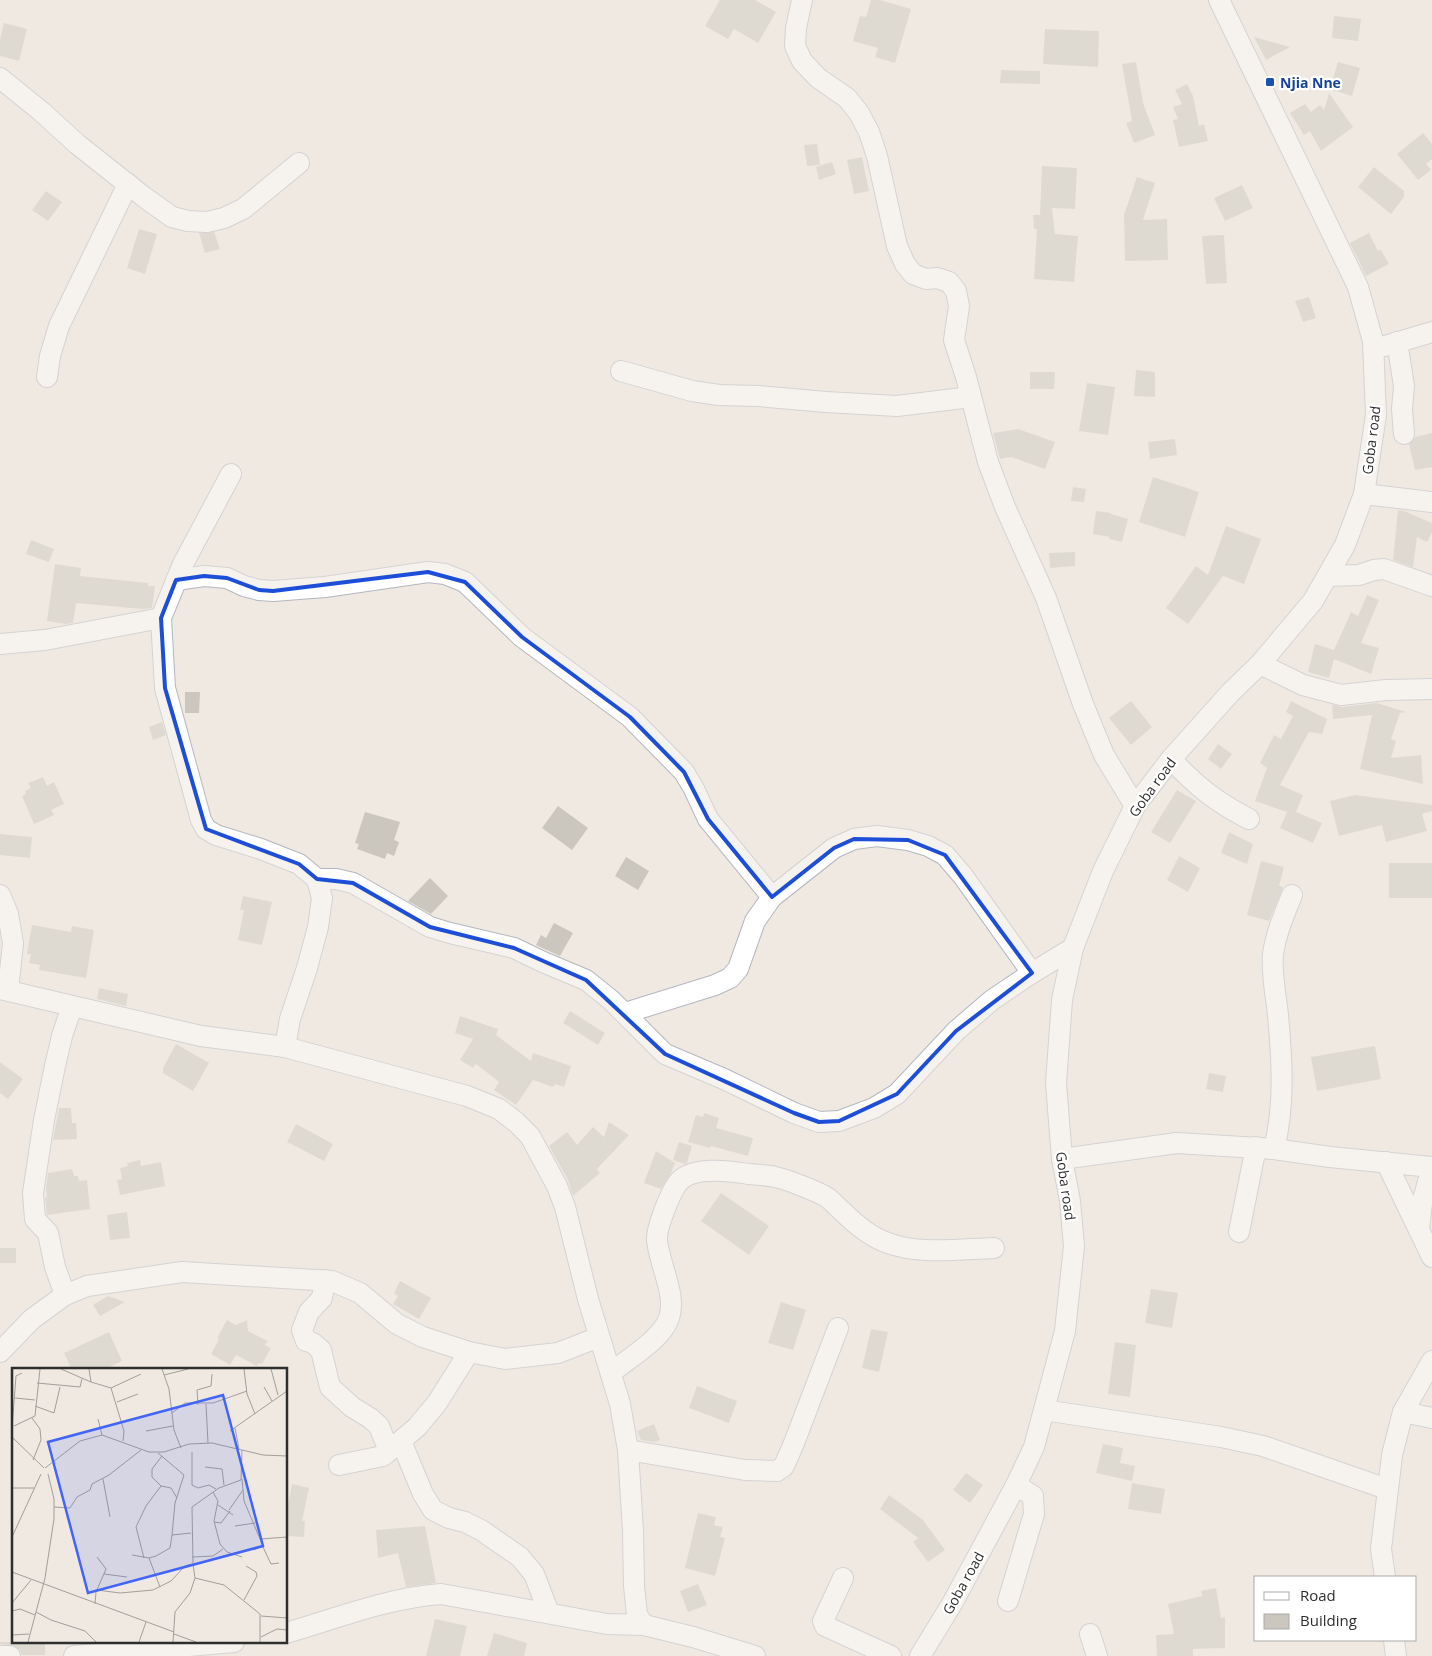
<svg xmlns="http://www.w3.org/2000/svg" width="1432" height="1656" font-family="'Open Sans',sans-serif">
<rect width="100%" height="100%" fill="#efe9e1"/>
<g fill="#cbc7bf">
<path d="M 720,0 L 755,0 L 776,12 L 758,43 L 734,29 L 728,39 L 705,26 Z"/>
<path d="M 871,0 L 880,0 L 911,9 L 895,63 L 875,57 L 878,48 L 853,41 L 860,16 L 866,17 Z"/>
<path d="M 1334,16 L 1361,19 L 1358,41 L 1332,38 Z"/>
<path d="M 4,23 L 27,29 L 19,61 L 0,56 L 0,40 Z"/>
<path d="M 1045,29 L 1099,31 L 1098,67 L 1043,64 Z"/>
<path d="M 1254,37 L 1290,47 L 1266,60 Z"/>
<path d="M 1136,62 L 1143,103 L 1155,135 L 1134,143 L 1126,123 L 1132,121 L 1122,64 Z"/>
<path d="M 1338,62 L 1360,68 L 1352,96 L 1330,89 Z"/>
<path d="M 1001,70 L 1040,71 L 1040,84 L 1000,83 Z"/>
<path d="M 1187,84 L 1193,96 L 1199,126 L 1204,124 L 1208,141 L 1179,147 L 1173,120 L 1178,119 L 1173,107 L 1182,104 L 1175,90 Z"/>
<path d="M 1329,93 L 1353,127 L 1321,151 L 1310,131 L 1304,135 L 1290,113 L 1305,104 L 1311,112 L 1320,105 L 1324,110 Z"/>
<path d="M 1423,133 L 1432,144 L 1432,159 L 1426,164 L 1431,170 L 1418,180 L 1397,154 Z"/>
<path d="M 817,144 L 820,165 L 807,166 L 804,145 Z"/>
<path d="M 862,157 L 869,191 L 854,194 L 847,160 Z"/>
<path d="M 832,162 L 836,174 L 819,180 L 816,167 Z"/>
<path d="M 1042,166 L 1077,168 L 1075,209 L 1052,208 L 1055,234 L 1078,236 L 1074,282 L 1034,279 L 1037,229 L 1034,229 L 1033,215 L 1040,215 Z"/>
<path d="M 1374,167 L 1404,191 L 1404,197 L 1391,214 L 1358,187 Z"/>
<path d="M 1137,177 L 1155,183 L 1143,220 L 1167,219 L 1168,260 L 1125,261 L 1124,215 Z"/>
<path d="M 1242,185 L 1253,208 L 1225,221 L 1214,198 Z"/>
<path d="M 46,191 L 62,202 L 48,221 L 32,210 Z"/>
<path d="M 139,229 L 157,234 L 145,274 L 127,268 Z"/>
<path d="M 214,232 L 220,249 L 205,253 L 199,233 Z"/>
<path d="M 1369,233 L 1378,251 L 1381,250 L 1389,264 L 1366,276 L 1350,243 Z"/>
<path d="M 1224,235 L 1227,283 L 1206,284 L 1202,236 Z"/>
<path d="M 1309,297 L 1316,318 L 1303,322 L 1295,301 Z"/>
<path d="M 1136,370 L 1155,372 L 1155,397 L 1134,396 Z"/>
<path d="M 1030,372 L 1055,372 L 1054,389 L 1030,389 Z"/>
<path d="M 1087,383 L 1115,387 L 1108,435 L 1079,431 Z"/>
<path d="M 1018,429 L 1055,442 L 1045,469 L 1011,457 L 1000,459 L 993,433 Z"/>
<path d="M 1432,433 L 1432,467 L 1415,470 L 1409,444 L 1415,437 Z"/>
<path d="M 1175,439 L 1177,455 L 1150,459 L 1148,442 Z"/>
<path d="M 1153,477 L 1199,492 L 1185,537 L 1139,522 Z"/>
<path d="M 1073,487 L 1086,489 L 1084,502 L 1071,501 Z"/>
<path d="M 1398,510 L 1404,511 L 1432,523 L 1432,532 L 1427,542 L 1417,537 L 1413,567 L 1393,560 Z"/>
<path d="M 1096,511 L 1111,513 L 1111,514 L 1128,519 L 1122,542 L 1109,539 L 1110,537 L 1093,534 Z"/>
<path d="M 1226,526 L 1261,539 L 1244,584 L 1223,576 L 1188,624 L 1166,608 L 1196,566 L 1208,575 Z"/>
<path d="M 31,540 L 54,549 L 49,562 L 26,554 Z"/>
<path d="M 1075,552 L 1075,566 L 1050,568 L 1049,553 Z"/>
<path d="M 55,564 L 81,568 L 80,576 L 148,583 L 148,586 L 155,586 L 152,608 L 143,609 L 76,603 L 73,623 L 66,624 L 47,621 Z"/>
<path d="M 1367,595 L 1379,600 L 1361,643 L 1379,648 L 1371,674 L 1334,659 L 1329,678 L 1308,672 L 1315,644 L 1334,650 L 1351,612 L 1358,616 Z"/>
<path d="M 185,692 L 200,692 L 199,713 L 185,713 Z"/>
<path d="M 1131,701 L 1152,727 L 1131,745 L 1109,718 Z"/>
<path d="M 1291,701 L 1327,719 L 1322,734 L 1309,732 L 1280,785 L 1303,795 L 1296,812 L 1322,823 L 1313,843 L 1280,828 L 1287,812 L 1255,801 L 1267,768 L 1260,763 L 1274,735 L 1281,739 L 1293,716 L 1286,712 Z"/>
<path d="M 1377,703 L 1406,712 L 1400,713 L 1391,739 L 1396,741 L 1391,758 L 1421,755 L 1423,784 L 1360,769 L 1372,715 L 1333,719 L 1332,705 L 1342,707 Z"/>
<path d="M 162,722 L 166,735 L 153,740 L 149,727 Z"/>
<path d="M 1218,744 L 1232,754 L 1221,769 L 1208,759 Z"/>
<path d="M 43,777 L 47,786 L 54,782 L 64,804 L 51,810 L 54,815 L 34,824 L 22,796 L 26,794 L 25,791 L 31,788 L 28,783 Z"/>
<path d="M 1177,790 L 1196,801 L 1170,843 L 1151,832 Z"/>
<path d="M 1355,795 L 1432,805 L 1432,811 L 1422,814 L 1427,831 L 1386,842 L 1382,825 L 1339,836 L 1330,801 Z"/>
<path d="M 558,806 L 588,828 L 572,850 L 542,828 Z"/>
<path d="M 365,812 L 400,822 L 394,840 L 399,842 L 394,856 L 387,853 L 385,859 L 357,849 L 359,844 L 355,843 Z"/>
<path d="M 1229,832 L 1253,844 L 1247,864 L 1221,853 Z"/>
<path d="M 0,834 L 32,837 L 30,858 L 0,855 Z"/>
<path d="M 1179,856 L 1200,868 L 1188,892 L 1167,880 Z"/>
<path d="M 626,857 L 649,871 L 638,890 L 615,876 Z"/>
<path d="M 1261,861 L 1284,867 L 1279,886 L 1283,887 L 1283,888 L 1269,921 L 1247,915 Z"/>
<rect x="1389" y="863" width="43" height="35"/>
<path d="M 430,878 L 448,896 L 431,914 L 408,901 Z"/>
<path d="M 243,896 L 272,902 L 262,945 L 238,940 L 244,910 L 240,910 Z"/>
<path d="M 554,923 L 573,933 L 560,956 L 536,945 L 541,935 L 546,938 Z"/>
<path d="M 32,925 L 71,932 L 72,926 L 94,930 L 86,978 L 39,970 L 40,965 L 29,963 L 31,954 L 27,954 Z"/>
<path d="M 99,988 L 128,994 L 126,1006 L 97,999 Z"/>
<path d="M 570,1011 L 605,1033 L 598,1045 L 563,1023 Z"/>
<path d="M 460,1016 L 498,1029 L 496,1035 L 531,1061 L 533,1053 L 571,1066 L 564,1087 L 555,1084 L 553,1087 L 533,1080 L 516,1105 L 494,1090 L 499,1082 L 476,1064 L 473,1068 L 460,1060 L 473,1039 L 455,1033 Z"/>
<path d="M 176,1044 L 209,1063 L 193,1091 L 163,1073 L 163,1068 Z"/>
<path d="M 1375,1046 L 1381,1079 L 1317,1091 L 1311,1057 Z"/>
<path d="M 0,1062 L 23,1079 L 8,1099 L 0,1093 Z"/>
<path d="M 1209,1073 L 1226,1076 L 1223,1092 L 1206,1089 Z"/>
<path d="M 59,1108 L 71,1108 L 72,1123 L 76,1123 L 77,1139 L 53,1140 Z"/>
<path d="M 704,1113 L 719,1118 L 716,1128 L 753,1138 L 748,1156 L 711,1146 L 710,1148 L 688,1142 L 696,1115 L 703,1117 Z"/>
<path d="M 609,1122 L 629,1135 L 597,1169 L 600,1173 L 573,1196 L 568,1180 L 549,1146 L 567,1132 L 577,1145 L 593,1127 L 604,1137 Z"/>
<path d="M 296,1124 L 333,1144 L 324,1161 L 287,1142 Z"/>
<path d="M 679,1142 L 692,1146 L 687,1163 L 685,1164 L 673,1160 Z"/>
<path d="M 656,1151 L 675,1163 L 671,1173 L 661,1189 L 644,1183 Z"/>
<path d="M 140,1160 L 141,1166 L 161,1162 L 165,1186 L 120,1195 L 117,1180 L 122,1179 L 120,1168 L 128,1166 L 127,1163 Z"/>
<path d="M 72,1169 L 74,1176 L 78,1176 L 79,1181 L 87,1180 L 90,1209 L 47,1215 L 45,1198 L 47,1198 L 46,1189 L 48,1173 Z"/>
<path d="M 721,1193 L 769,1226 L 749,1255 L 701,1221 Z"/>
<path d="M 127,1212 L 130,1238 L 110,1240 L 107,1215 Z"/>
<rect x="0" y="1248" width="16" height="15"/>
<path d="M 400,1281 L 431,1298 L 419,1319 L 393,1304 L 398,1296 L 394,1293 Z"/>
<path d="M 1151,1289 L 1178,1293 L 1172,1328 L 1145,1323 Z"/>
<path d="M 108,1296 L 125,1302 L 100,1316 L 93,1305 Z"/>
<path d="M 781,1302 L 806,1310 L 793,1350 L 768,1343 Z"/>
<path d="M 227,1320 L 236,1325 L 247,1320 L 248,1331 L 268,1341 L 265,1345 L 271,1348 L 262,1364 L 259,1363 L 257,1366 L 236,1355 L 230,1365 L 211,1354 L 219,1339 L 217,1338 Z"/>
<path d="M 871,1329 L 888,1332 L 879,1372 L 862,1368 Z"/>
<path d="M 109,1332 L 122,1361 L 103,1370 L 72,1370 L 64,1353 Z"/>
<path d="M 1115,1342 L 1136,1345 L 1130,1397 L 1108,1394 Z"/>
<path d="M 697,1386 L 737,1401 L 729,1423 L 689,1408 Z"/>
<path d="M 654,1424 L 660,1440 L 654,1442 L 641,1440 L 637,1431 Z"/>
<path d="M 1103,1444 L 1123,1448 L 1120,1463 L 1135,1466 L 1132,1481 L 1096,1473 Z"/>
<path d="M 966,1473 L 983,1485 L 970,1503 L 953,1490 Z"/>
<path d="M 1132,1483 L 1165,1489 L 1161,1514 L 1128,1509 Z"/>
<path d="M 292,1484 L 309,1488 L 302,1521 L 305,1521 L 304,1537 L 286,1536 L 286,1515 Z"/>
<path d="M 889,1495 L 923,1520 L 945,1550 L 928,1562 L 913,1542 L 918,1538 L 880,1509 Z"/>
<path d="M 698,1513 L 716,1517 L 714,1525 L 723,1527 L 720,1537 L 725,1538 L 715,1576 L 685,1568 Z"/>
<path d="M 425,1526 L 436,1583 L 406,1587 L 398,1553 L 378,1558 L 376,1530 Z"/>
<path d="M 698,1584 L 707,1605 L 688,1612 L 680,1591 Z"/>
<path d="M 1216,1588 L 1221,1618 L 1225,1617 L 1225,1648 L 1193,1649 L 1193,1656 L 1157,1656 L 1156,1635 L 1174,1634 L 1168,1604 L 1202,1596 L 1201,1591 Z"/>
<path d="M 435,1619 L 467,1626 L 460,1656 L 426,1656 Z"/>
<path d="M 494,1633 L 527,1643 L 524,1656 L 487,1656 Z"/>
<path d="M 0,1642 L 45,1642 L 45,1655 L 22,1655 L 20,1650 L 15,1646 L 0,1644 Z"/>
</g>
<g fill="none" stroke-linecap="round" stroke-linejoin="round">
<g stroke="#b4b7c1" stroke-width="22">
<g id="minor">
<path d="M 802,0 L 796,28 L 795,46 L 802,61 L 818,78 L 847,98 L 859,113 L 869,132 L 877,156 L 897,246 L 905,264 L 913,274 L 926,279 L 937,278 L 949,282 L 956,291 L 959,306 L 954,340 L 966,377 L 988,462 L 1005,507 L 1046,598 L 1083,704 L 1104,755 L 1135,806"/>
<path d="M 0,78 L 42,112 L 77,144 L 144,197 L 172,217 L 188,221 L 207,222 L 224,218 L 243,209 L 299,163"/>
<path d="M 1397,342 L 1404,386 L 1402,409 L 1404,434"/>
<path d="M 1385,346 L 1432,332"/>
<path d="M 621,371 L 692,391 L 719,395 L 758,396 L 826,402 L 897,406 L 971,397"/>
<path d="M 47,377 L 50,356 L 59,326 L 128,184"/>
<path d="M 231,474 L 183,564 L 161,618 L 165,688 L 201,820 L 206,829 L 216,835 L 261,849 L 299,864 L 317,879 L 322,898 L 318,927 L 307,968 L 290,1019 L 285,1047"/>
<path d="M 1364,494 L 1432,502"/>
<path d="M 1328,576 L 1359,575 L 1374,570 L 1384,569 L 1432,586"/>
<path d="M 176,580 L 204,576 L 227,578 L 244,586 L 259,590 L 273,591 L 325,587 L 428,572 L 445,574 L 465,582 L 522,637 L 630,717 L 684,772 L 694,789 L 708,819 L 772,897"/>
<path d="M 0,644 L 45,640 L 161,618"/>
<path d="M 1260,664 L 1303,685 L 1341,695 L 1386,690 L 1432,689"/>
<path d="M 1171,759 C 1196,786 1216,802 1249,819"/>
<path d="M 317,879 L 336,879 L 353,883 L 430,927 L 450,933 L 514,948 L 543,962 L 586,980 L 611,1000 L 665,1054 L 724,1079 L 794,1113 L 819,1122 L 839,1121 L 874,1108 L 897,1094 L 956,1031 L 992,1000 L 1032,973 L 1073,948"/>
<path d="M 0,895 L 8,914 L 13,943 L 8,990"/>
<path d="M 0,989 L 201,1036 L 285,1047 L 467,1096 L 499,1109 L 516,1122 L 530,1136 L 557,1186 L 565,1207 L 588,1299 L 620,1404 L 628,1450 L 633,1531 L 634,1586 L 637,1615 L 644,1625 L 693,1637 L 755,1656"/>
<path d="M 625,1013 L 715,985 L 730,978 L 738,969 L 755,921 L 772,897 L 834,848 L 854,839 L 877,836 L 908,840 L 928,846 L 945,855 L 963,876 L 1032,973"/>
<path d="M 1274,1149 C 1285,1105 1282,1060 1278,1015 C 1276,995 1271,973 1273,954 C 1276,933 1284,915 1292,895"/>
<path d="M 1062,1159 L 1177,1143 L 1274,1149 L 1330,1157 L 1432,1167"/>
<path d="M 1386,1162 L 1432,1257"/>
<path d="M 1419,1229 L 1422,1203 L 1432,1168"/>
<path d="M 1239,1232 L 1256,1147"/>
<path d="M 325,1280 L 322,1298 L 309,1312 L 302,1330 L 306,1341 L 313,1343 L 321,1350 L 330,1387 L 352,1407 L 370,1418 L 379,1426 L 389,1451"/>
<path d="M 65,1295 L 55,1267 L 48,1233 L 35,1219 L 33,1193 L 44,1120 L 55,1066 L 62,1036 L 72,1006"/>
<path d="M 0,1352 L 32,1319 L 65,1295 L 87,1286 L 182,1272 L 332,1281 L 360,1293 L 397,1324 L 423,1337 L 469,1352 L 505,1359 L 558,1353 L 599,1337"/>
<path d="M 612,1372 C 629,1358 662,1339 669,1318 C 677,1295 659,1264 657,1240 C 656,1228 670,1194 677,1184 C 690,1165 730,1171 749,1174 C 758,1175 767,1175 775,1177 C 786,1179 819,1192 828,1198 C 833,1202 837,1207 842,1211 C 855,1224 870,1237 888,1243 C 919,1255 961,1249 994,1248"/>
<path d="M 1044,1410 L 1221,1437 L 1263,1446 L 1387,1489"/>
<path d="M 1403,1412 L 1432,1418"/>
<path d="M 401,1441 L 423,1494 L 433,1510 L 449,1518 L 465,1522 L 481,1530 L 520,1557 L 534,1574 L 549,1613"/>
<path d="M 628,1450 L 745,1470 L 777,1471 L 784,1466 L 794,1443 L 838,1328"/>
<path d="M 339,1465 L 383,1456 L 397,1444 L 417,1427 L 437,1403 L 469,1352"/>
<path d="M 1385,1577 L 1381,1549 L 1392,1455 L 1403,1412 L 1432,1361"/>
<path d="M 843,1578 L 823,1621 L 825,1626 L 891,1656"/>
<path d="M 1008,1601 L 1034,1514 L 1033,1496 L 1016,1485"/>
<path d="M 286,1633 C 338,1618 387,1598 441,1594 L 607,1624 L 644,1625"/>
<path d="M 1090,1634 L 1097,1656"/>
<path d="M 1394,1640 L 1396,1656"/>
<path d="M 0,1656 L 10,1656"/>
<path d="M 74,1656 L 234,1642"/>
<path d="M 920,1656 L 953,1602 L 1016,1485 L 1034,1447 L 1065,1331 L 1074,1246 L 1070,1201 L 1062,1159 L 1056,1083 L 1062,1000 L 1073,948 L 1103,871 L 1135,806 L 1171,759 L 1231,692 L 1260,664 L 1313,601 L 1345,545 L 1364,494 L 1376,415 L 1373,341 L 1358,287 L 1219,0"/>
</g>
</g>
<use href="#minor" stroke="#fff" stroke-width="20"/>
</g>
<path d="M0 0H1432V1656H0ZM 428,572 L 465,582 L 522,637 L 630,717 L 684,772 L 708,819 L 772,897 L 834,848 L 854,839 L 908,840 L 945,855 L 1032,973 L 956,1031 L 897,1094 L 839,1121 L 819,1122 L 794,1113 L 665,1054 L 586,980 L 514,948 L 430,927 L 353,883 L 317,879 L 299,864 L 206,829 L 165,688 L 161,618 L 176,580 L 204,576 L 227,578 L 259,590 L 273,591 Z" fill="#efe9e1" fill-opacity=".55" fill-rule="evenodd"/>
<path fill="none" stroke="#1d4ed8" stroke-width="4" stroke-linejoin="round" d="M 428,572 L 465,582 L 522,637 L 630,717 L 684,772 L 708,819 L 772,897 L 834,848 L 854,839 L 908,840 L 945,855 L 1032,973 L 956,1031 L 897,1094 L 839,1121 L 819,1122 L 794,1113 L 665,1054 L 586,980 L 514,948 L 430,927 L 353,883 L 317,879 L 299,864 L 206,829 L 165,688 L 161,618 L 176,580 L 204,576 L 227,578 L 259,590 L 273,591 Z"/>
<rect fill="#1a4fb4" stroke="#fff" stroke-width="2" x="1265" y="77" width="10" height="10" rx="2.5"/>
<g text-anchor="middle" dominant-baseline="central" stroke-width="4.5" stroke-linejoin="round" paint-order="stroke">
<g font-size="14" font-weight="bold" fill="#164399" stroke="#fff" text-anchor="start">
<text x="1280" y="82">Njia Nne</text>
</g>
<g font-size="14" fill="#2e2e2e" stroke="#fff">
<text transform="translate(1371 440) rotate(-83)">Goba road</text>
<text transform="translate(1152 787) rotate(-54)">Goba road</text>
<text transform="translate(1066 1186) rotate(82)">Goba road</text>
<text transform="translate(963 1583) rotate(-61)">Goba road</text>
</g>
</g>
<g transform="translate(12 1368)">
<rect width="275" height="275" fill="#efe9e1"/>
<path fill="none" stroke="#a29e99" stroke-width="1" d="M 49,1 L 79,14M 77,1 L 79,14 L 99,20 L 112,63 L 111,73M 150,1 L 157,21 L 162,62 L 169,80M 232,1 L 235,26 L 243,46M 259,1 L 266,27M 152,7 L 176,1M 25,15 L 68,19 L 70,11M 252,19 L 260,33M 99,20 L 129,6M 3,30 L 23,32M 105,34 L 126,26M 194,36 L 196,75M 186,37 L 185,22 L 199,18 L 200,6M 23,38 L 42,45 L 48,19M 160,45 L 173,35 L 201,35 L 235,23M 20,50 L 28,61 L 29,72 L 21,92M 86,51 L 90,67M 2,58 L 23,48 L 28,1M 0,60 L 4,8 L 10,5M 223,60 L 227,81M 134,63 L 161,58M 218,63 L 275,23M 0,69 L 32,100M 230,82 L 229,112 L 207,120 L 180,139 L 181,196 L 183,210 L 212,217 L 248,246 L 248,274M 180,84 L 180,117 L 186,120 L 197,117 L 204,121M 146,85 L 172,107 L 163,135 L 160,167M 150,88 L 140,101 L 140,109 L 149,118 L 159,120 L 165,130M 193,99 L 210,101 L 212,117M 33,100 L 68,73 L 90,67 L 137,84 L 152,84 L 177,76 L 200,75 L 251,87 L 275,88M 91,111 L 98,149M 230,111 L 232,133 L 251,178 L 242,182M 0,120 L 22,120M 201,124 L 206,133 L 202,153 L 208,176 L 215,184 L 230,189M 206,137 L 221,147M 42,139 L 58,140 L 65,129 L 78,122 L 80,116 L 97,107 L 129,82M 217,142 L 231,122M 202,154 L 209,155 L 218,143M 223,158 L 243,155M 0,169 L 29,106M 249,171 L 275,169M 251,179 L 259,196 L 267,195M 120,187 L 137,190 L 144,188 L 158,180 L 160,167 L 179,165M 180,189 L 201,188 L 211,181M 132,190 L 124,159 L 134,138 L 149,118M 137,190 L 148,219M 0,204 L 162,264M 92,206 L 115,209M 85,222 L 108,225 L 141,222 L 159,213 L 173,198 L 180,196M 232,232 L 245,208 L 244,204 L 234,198M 0,235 L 19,212M 83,236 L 84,224 L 94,201 L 85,189M 0,243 L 8,241 L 23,247M 24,244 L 39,252 L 73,263 L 84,274M 249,248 L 275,250M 162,266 L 184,274M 0,267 L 17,266M 249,269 L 265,261 L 275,262M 16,274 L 33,210 L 42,151 L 42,131 L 36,106M 127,274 L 134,254M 161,274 L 163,244 L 178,225 L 183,210"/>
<path fill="#4264fb" fill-opacity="0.15" stroke="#4264fb" stroke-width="2.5" d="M 211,27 L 251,178 L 76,225 L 36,74 Z"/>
<rect width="275" height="275" fill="none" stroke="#2e2e2e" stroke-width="2.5"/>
</g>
<rect x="1254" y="1576" width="162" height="65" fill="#ffffff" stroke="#ababab"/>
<rect x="1264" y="1592" width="25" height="8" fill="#ffffff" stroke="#ababab"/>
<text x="1300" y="1601" font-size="15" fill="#2e2e2e">Road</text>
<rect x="1264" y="1614" width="25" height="15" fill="#cbc7bf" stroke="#ababab"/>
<text x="1300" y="1626" font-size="15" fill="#2e2e2e">Building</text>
</svg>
